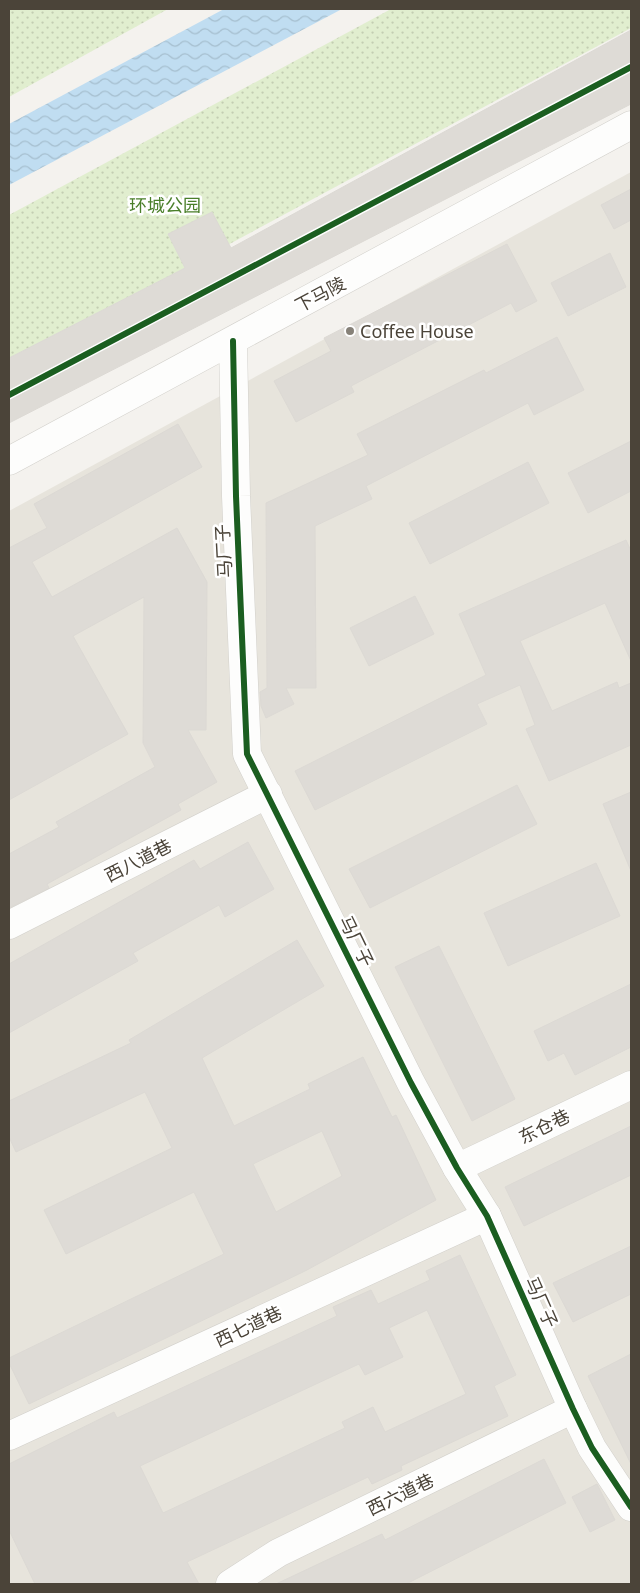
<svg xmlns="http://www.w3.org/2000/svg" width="640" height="1593" font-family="'Noto Sans','Noto Sans SC',sans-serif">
<defs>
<pattern id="green-dots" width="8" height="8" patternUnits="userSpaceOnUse" patternTransform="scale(1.25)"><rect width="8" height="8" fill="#e1eecf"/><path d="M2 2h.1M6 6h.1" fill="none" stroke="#c3cdb2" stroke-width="1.8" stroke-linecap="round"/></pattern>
<pattern id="water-waves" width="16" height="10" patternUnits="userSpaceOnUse" patternTransform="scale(1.25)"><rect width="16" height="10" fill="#c0ddf1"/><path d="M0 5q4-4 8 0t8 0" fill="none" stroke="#a6bfcf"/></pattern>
</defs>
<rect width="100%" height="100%" fill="#f4f2ee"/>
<path fill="#e7e4dc" d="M 631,172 L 631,1584 L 9,1584 L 9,511 Z"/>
<g fill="url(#green-dots)">
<path d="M 9,9 L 168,9 L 9,97 Z"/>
<path d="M 391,9 L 631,9 L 631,28 L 185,268 L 9,358 L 9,215 Z"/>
</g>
<path fill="url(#water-waves)" d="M 224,9 L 342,9 L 9,185 L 9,124 Z"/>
<g fill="#dedbd6" stroke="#dcd9d4" fill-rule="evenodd">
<path d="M 631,30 L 631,104 L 9,423 L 9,358 L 185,268 L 168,234 L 212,212 L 231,248 Z"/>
<path d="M 631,189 L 631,220 L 614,229 L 601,205 Z"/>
<path d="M 507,244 L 537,301 L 516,312 L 511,303 L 351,386 L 354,392 L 296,422 L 274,381 L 331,351 L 324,338 Z"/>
<path d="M 610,253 L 626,287 L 568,316 L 551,283 Z"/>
<path d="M 557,337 L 584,390 L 534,415 L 528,403 L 366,486 L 372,499 L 315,526 L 316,688 L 286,688 L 294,704 L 266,718 L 261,706 L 260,692 L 267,688 L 266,503 L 368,455 L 357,434 L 484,370 L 486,373 Z"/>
<path d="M 178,424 L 202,467 L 32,562 L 52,597 L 177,528 L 207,582 L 206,730 L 188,730 L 217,782 L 178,804 L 181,810 L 47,884 L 49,888 L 9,908 L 9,854 L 59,827 L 56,822 L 155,767 L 143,743 L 144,597 L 73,636 L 128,734 L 9,800 L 9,548 L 47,528 L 34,504 Z"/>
<path d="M 631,441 L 631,491 L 588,513 L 568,473 Z"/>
<path d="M 528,462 L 549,503 L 430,564 L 409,523 Z"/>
<path d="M 626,540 L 631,551 L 631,661 L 605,603 L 520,641 L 552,711 L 617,682 L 619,688 L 631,683 L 631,745 L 549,781 L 526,729 L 535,725 L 520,685 L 477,704 L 487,724 L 315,810 L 295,771 L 486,675 L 459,614 Z"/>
<path d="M 415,596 L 434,634 L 369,666 L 350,628 Z"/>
<path d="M 517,785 L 537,824 L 370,908 L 349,869 Z"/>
<path d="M 631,792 L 631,871 L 603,804 Z"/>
<path d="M 248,842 L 274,889 L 225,917 L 219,905 L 133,953 L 138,961 L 9,1033 L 9,964 L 194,860 L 200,869 Z"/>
<path d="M 596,863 L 620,916 L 508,966 L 484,913 Z"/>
<path d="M 297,940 L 324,986 L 202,1058 L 234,1126 L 310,1089 L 308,1084 L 363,1057 L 392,1117 L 396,1115 L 436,1200 L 305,1271 L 29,1404 L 9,1363 L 9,1358 L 224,1254 L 194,1192 L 66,1254 L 44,1210 L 172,1148 L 145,1092 L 16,1152 L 9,1137 L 9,1101 L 131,1043 L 129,1040 ZM 322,1131 L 342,1176 L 276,1212 L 253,1164 Z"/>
<path d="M 439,946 L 515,1099 L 472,1121 L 395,967 Z"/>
<path d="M 631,984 L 631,1047 L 575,1075 L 564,1053 L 548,1061 L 534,1031 Z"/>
<path d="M 631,1126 L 631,1175 L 524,1226 L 505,1187 Z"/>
<path d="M 631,1246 L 631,1294 L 573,1322 L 553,1283 Z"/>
<path d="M 460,1255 L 516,1375 L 494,1386 L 508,1416 L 401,1466 L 402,1470 L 372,1484 L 368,1477 L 187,1562 L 199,1584 L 35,1584 L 9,1530 L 9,1464 L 114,1412 L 117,1418 L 337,1316 L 333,1307 L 371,1290 L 378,1304 L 430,1280 L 426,1271 ZM 427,1310 L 466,1394 L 385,1432 L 373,1407 L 342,1422 L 345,1428 L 163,1513 L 140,1466 L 359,1364 L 365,1375 L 403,1357 L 389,1328 Z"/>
<path d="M 631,1354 L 631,1464 L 588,1376 Z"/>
<path d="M 544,1459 L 566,1503 L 406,1584 L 276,1584 L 382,1534 L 385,1540 Z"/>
<path d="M 597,1484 L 615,1520 L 590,1532 L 572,1497 Z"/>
</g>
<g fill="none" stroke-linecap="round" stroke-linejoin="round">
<g stroke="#d2d0cb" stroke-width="29">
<g id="minor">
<path d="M 233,341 L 236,496 L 247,754 L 411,1083 L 457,1168 L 487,1216 L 573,1409 L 592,1448 L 631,1507"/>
<path d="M 9,461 L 631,125"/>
<path d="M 9,925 L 268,794"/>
<path d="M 457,1168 L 631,1085"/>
<path d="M 9,1436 L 487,1216"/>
<path d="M 230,1584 L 278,1553 L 573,1409"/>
</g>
</g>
<use href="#minor" stroke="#fdfdfc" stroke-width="28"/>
<g stroke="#fff" stroke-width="9">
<g id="cycleway">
<path d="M 233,341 L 236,496 L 247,754 L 411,1083 L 457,1168 L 487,1216 L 573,1409 L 592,1448 L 631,1507"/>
<path d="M 9,395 L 631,67"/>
</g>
</g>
<use href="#cycleway" stroke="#1b5e20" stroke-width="6"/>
</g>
<circle fill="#868178" stroke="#fff" stroke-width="2" cx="350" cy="331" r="5"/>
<g text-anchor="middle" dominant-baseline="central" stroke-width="5" stroke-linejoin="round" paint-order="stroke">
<g font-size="18" fill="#4a7f2a" stroke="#fff">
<text x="165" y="205">环城公园</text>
</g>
<g font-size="18" fill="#4b4439" stroke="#fff">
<text transform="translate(320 294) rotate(-28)">下马陵</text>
<text transform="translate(223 551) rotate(-93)">马厂子</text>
<text transform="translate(138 860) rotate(-27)">西八道巷</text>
<text transform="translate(357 941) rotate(64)">马厂子</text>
<text transform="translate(544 1126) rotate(-26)">东仓巷</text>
<text transform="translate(542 1302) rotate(66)">马厂子</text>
<text transform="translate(248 1326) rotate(-25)">西七道巷</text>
<text transform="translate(400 1494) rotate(-26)">西六道巷</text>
</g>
<g font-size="18" fill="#4b4439" stroke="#fff" text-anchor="start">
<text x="360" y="331">Coffee House</text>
</g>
</g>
<rect width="640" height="1593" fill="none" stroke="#4b4439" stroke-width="20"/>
</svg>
